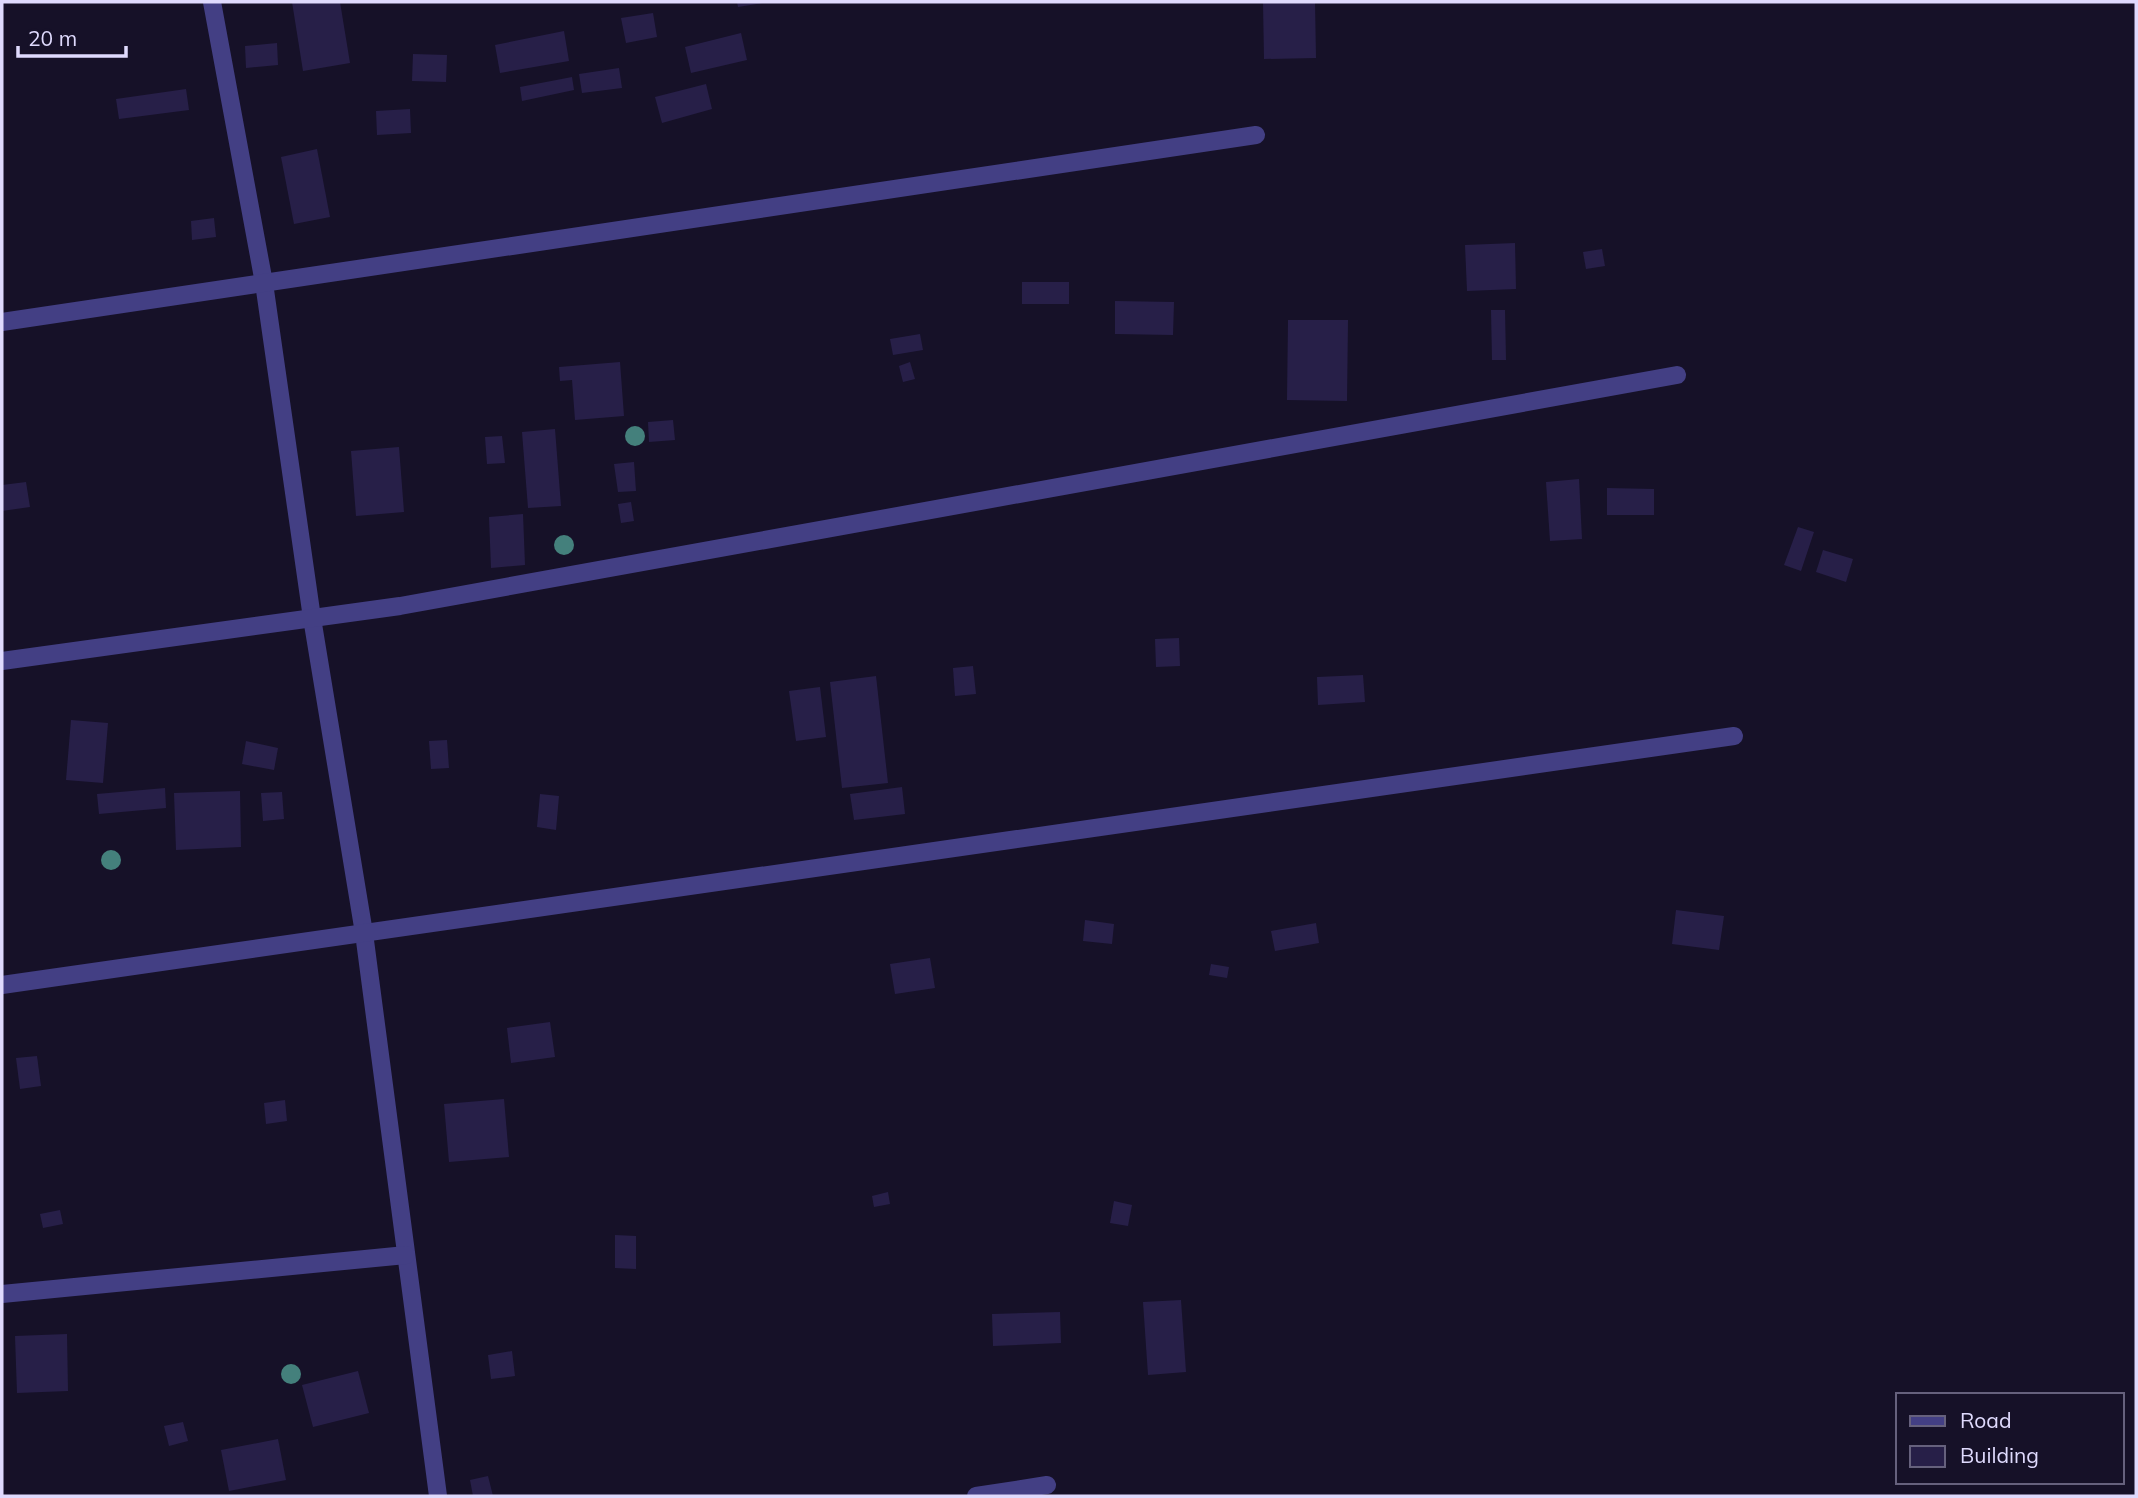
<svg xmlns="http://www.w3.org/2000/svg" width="2138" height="1498" font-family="Mulish,sans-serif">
<rect width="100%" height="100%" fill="#161128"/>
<g fill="#271f48">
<path d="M 292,2 L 340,2 L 350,63 L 303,71 Z"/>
<path d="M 737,2 L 763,2 L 763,3 L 738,7 Z"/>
<path d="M 1263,2 L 1315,2 L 1316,58 L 1264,59 Z"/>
<path d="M 653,13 L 657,37 L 626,43 L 621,18 Z"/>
<path d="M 564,31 L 569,61 L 500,73 L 495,45 Z"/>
<path d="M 741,33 L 747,60 L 691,73 L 685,47 Z"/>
<path d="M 277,43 L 278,65 L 246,68 L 245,46 Z"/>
<path d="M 413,54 L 447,55 L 446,82 L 412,81 Z"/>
<path d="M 619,68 L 622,88 L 582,93 L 579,74 Z"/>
<path d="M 572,77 L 574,90 L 522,101 L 520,87 Z"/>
<path d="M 706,84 L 712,109 L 662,123 L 655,97 Z"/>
<path d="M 186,89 L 189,110 L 119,119 L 116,99 Z"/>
<path d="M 410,109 L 411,133 L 377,135 L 376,111 Z"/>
<path d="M 317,149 L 330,217 L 294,224 L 281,157 Z"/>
<path d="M 214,218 L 216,237 L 192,240 L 191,221 Z"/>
<path d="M 1515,243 L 1516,289 L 1467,291 L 1465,245 Z"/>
<path d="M 1602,249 L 1605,266 L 1586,269 L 1583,252 Z"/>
<rect x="1022" y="282" width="47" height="22"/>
<path d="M 1115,301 L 1174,302 L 1173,335 L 1115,334 Z"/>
<path d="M 1491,310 L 1505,310 L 1506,360 L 1492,360 Z"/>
<path d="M 1288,320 L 1348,320 L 1347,401 L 1287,400 Z"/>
<path d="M 920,334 L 923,350 L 893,355 L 890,339 Z"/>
<path d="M 620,362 L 624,416 L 575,420 L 572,380 L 560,381 L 559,367 Z"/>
<path d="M 910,362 L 915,379 L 903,382 L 899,366 Z"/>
<path d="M 673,420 L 675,440 L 649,442 L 648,422 Z"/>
<path d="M 555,429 L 561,506 L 528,508 L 522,432 Z"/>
<path d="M 502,436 L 505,463 L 487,464 L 485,437 Z"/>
<path d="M 399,447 L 404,512 L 356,516 L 351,451 Z"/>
<path d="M 634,462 L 636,491 L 618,492 L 614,464 Z"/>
<path d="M 1579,479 L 1582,539 L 1550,541 L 1546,482 Z"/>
<path d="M 26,482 L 30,507 L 2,511 L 2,485 Z"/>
<path d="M 1607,488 L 1654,489 L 1654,515 L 1607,515 Z"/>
<path d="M 631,502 L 634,521 L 621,523 L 618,504 Z"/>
<path d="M 523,514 L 525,565 L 491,568 L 489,517 Z"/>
<path d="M 1798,527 L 1814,532 L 1801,571 L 1784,565 Z"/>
<path d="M 1823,550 L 1853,559 L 1846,582 L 1816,572 Z"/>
<path d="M 1179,638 L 1180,666 L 1156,667 L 1155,639 Z"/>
<path d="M 973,666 L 976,694 L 955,696 L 953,668 Z"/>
<path d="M 1363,675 L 1365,702 L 1318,705 L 1317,677 Z"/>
<path d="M 876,676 L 888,783 L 842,788 L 830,682 Z"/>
<path d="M 820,687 L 826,737 L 796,741 L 789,691 Z"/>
<path d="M 71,720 L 108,723 L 103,783 L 66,780 Z"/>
<path d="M 447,740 L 449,768 L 431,769 L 429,741 Z"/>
<path d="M 246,741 L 278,748 L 274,770 L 242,764 Z"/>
<path d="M 902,787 L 905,814 L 854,820 L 850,794 Z"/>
<path d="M 165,788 L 166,808 L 99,814 L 97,794 Z"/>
<path d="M 240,791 L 241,847 L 176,850 L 174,793 Z"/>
<path d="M 282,792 L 284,819 L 263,821 L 261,793 Z"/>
<path d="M 540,794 L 559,796 L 556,830 L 537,827 Z"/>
<path d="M 1676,910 L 1724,916 L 1719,950 L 1672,944 Z"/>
<path d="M 1085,920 L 1114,924 L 1112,944 L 1083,941 Z"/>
<path d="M 1316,923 L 1319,943 L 1275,951 L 1271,931 Z"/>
<path d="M 930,958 L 935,988 L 895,994 L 890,964 Z"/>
<path d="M 1211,964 L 1229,967 L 1227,978 L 1209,975 Z"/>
<path d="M 550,1022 L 555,1057 L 511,1063 L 507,1028 Z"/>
<path d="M 37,1056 L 41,1086 L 20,1089 L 16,1058 Z"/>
<path d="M 504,1099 L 509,1157 L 449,1162 L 444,1104 Z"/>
<path d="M 285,1100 L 287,1121 L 266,1124 L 264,1103 Z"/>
<path d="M 888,1192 L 890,1204 L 874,1207 L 872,1196 Z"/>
<path d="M 1114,1201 L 1132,1205 L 1128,1226 L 1110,1223 Z"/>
<path d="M 60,1210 L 63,1224 L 43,1228 L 40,1214 Z"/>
<path d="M 615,1235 L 636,1236 L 636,1269 L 615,1268 Z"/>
<path d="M 1181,1300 L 1186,1372 L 1148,1375 L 1143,1302 Z"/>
<path d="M 1060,1312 L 1061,1343 L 993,1346 L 992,1314 Z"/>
<path d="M 67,1334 L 68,1391 L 17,1393 L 15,1336 Z"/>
<path d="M 512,1351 L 515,1376 L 491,1379 L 488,1355 Z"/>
<path d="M 358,1371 L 369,1413 L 313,1427 L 302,1385 Z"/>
<path d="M 183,1422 L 188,1441 L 169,1446 L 164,1426 Z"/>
<path d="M 278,1439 L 286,1480 L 229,1491 L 221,1450 Z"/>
<path d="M 488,1476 L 493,1496 L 473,1496 L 470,1480 Z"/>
</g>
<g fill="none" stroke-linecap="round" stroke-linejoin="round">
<g stroke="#433f84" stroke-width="18">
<path d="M 212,2 L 264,283 L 312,618 L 364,933 L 438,1496"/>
<path d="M 2,322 L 1256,135"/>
<path d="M 2,661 L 400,606 L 1677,375"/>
<path d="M 2,985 L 1734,736"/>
<path d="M 2,1294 L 406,1255"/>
<path d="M 976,1496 L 1047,1485"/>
</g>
</g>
<g fill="#44807c">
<circle cx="635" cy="436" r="10"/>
<circle cx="564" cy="545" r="10"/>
<circle cx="111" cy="860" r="10"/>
<circle cx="291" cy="1374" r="10"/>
</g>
<rect width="2138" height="1498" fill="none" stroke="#dfdafd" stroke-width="7"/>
<rect x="1896" y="1393" width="228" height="91" fill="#161128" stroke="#66617d" stroke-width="2"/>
<rect x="1910" y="1416" width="35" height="10" fill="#433f84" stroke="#66617d" stroke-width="2"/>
<text x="1960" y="1428" font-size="21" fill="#dfdafd">Road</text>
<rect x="1910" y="1446" width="35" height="21" fill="#271f48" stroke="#66617d" stroke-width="2"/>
<text x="1960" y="1463" font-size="21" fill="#dfdafd">Building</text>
<path d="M18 46v10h108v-10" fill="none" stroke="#dfdafd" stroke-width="3.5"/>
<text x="28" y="46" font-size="21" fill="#dfdafd" stroke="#161128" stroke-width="5" paint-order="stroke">20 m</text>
</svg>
